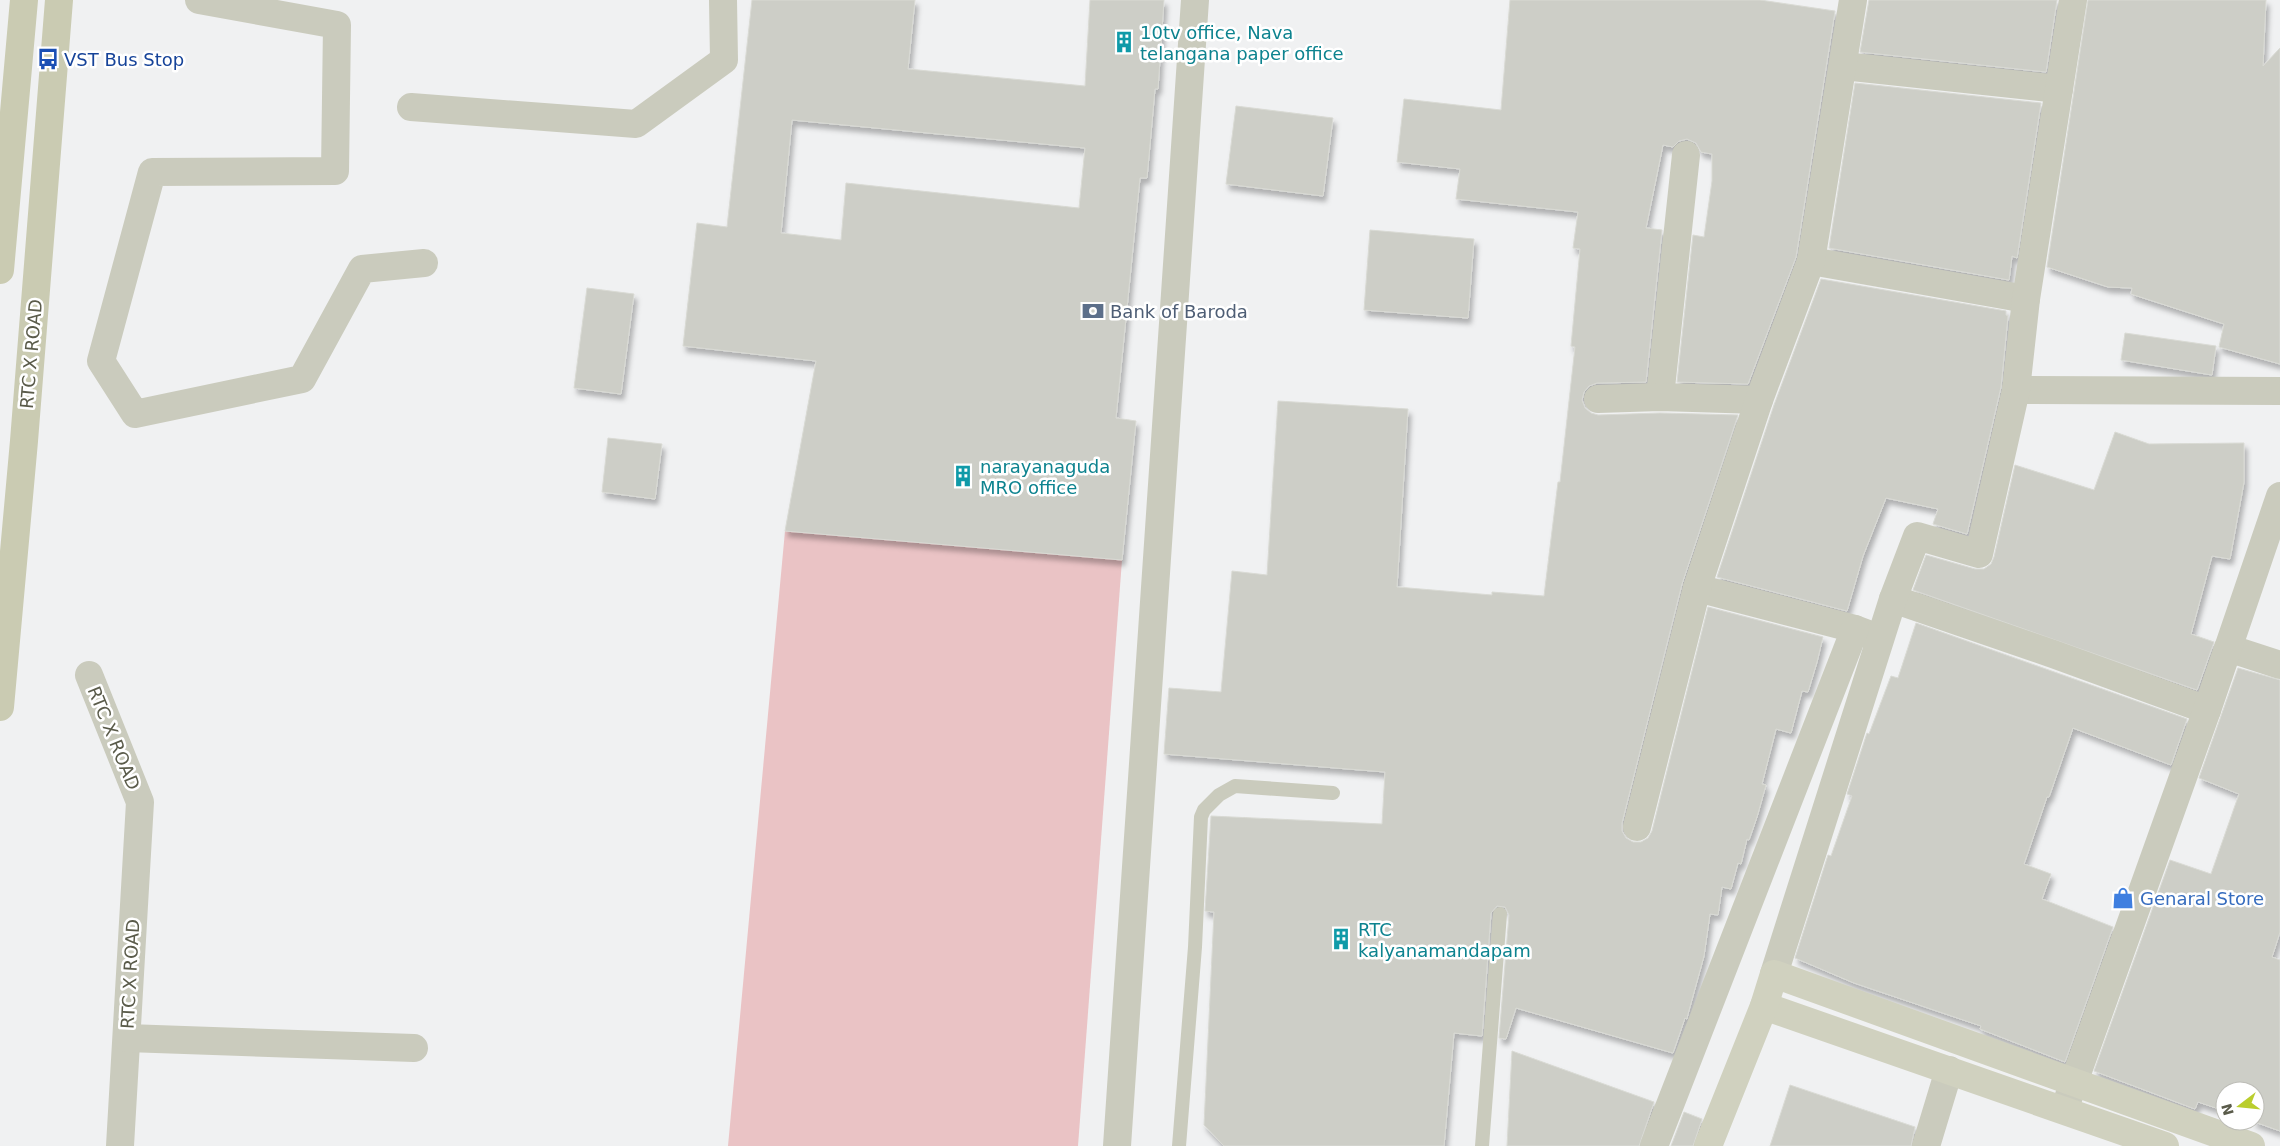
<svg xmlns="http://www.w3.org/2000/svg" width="2280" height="1146" font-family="'DejaVu Sans',sans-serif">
<defs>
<filter id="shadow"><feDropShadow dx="3" dy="5.5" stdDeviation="2.5" flood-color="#0004"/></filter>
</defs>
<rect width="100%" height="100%" fill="#f0f1f2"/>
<path fill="#eac3c5" d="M 785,531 L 1122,560 L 1078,1146 L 728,1146 Z"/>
<g fill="#cdcec7" stroke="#d9dad4" fill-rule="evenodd" filter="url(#shadow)">
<path d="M 752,0 L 915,0 L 908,69 L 1085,86 L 1090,0 L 1164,0 L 1158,89 L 1155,89 L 1147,178 L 1140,178 L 1116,418 L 1136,421 L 1122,560 L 785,531 L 816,361 L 683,346 L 697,223 L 727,227 ZM 792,120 L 1085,148 L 1079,208 L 846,183 L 841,240 L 781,233 Z"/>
<path d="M 1510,0 L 1760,0 L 1835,11 L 1796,257 L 1748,384 L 1677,382 L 1693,235 L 1704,237 L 1712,181 L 1712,154 L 1701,152 L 1696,143 L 1687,139 L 1679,141 L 1673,147 L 1663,145 L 1646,228 L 1662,230 L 1646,382 L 1597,383 L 1589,386 L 1584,392 L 1582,400 L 1585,408 L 1591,413 L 1598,415 L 1660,413 L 1738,415 L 1682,584 L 1622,823 L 1622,831 L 1626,838 L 1633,842 L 1641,842 L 1648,838 L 1652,831 L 1708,607 L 1823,637 L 1817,662 L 1808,692 L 1802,691 L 1791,733 L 1776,729 L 1762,784 L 1766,785 L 1757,817 L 1749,840 L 1747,839 L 1741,864 L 1738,863 L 1731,889 L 1722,887 L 1718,915 L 1710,914 L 1704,956 L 1688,1014 L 1687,1019 L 1685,1018 L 1673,1053 L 1516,1008 L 1506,1039 L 1499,1038 L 1509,915 L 1505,907 L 1497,906 L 1491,913 L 1482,1036 L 1454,1033 L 1444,1146 L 1224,1146 L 1204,1125 L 1214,912 L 1205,911 L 1211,816 L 1382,824 L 1385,772 L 1164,754 L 1169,688 L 1221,692 L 1232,571 L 1267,575 L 1278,401 L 1408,409 L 1397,587 L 1492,595 L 1492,592 L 1544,596 L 1558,482 L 1560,482 L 1575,347 L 1571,346 L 1580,249 L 1573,248 L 1578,212 L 1456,199 L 1460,169 L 1397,162 L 1404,99 L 1501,110 Z"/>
<path d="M 1869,0 L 2057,0 L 2046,72 L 1860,52 Z"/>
<path d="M 2088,0 L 2266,0 L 2263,66 L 2280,48 L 2280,364 L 2219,347 L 2224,324 L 2131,294 L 2132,288 L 2108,287 L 2047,267 Z"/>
<path d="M 1855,83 L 2041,103 L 2017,258 L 2012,256 L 2009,280 L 1829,248 Z"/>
<path d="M 1236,106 L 1333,118 L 1323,196 L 1226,184 Z"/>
<path d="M 1370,230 L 1474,239 L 1468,318 L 1364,310 Z"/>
<path d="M 1821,279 L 2006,311 L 2006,315 L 2008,316 L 2001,387 L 1967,534 L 1933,524 L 1938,509 L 1886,498 L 1863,556 L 1847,611 L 1717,577 L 1774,405 Z"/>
<path d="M 587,288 L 634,294 L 621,394 L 574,388 Z"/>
<path d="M 2125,333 L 2216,346 L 2212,375 L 2121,360 Z"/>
<path d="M 2115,432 L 2149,444 L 2244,443 L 2244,482 L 2230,559 L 2212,556 L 2191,634 L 2214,642 L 2197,690 L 1913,590 L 1926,555 L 1975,569 L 1984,569 L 1991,564 L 1994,557 L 2015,465 L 2094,490 Z"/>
<path d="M 608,438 L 662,444 L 655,499 L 602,492 Z"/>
<path d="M 1916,623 L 2187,719 L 2171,765 L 2073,728 L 2049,797 L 2047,797 L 2024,864 L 2051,874 L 2042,899 L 2113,927 L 2065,1062 L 1980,1029 L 1981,1026 L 1854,983 L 1795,958 L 1828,855 L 1831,856 L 1852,796 L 1847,794 L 1867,733 L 1869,734 L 1891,676 L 1898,678 Z"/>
<path d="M 2238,668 L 2280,680 L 2280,932 L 2272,957 L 2280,960 L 2280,1131 L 2252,1121 L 2255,1121 L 2255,1091 L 2225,1091 L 2225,1111 L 2198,1102 L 2195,1109 L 2094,1071 L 2170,860 L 2211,874 L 2239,794 L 2199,778 Z"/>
<path d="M 1512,1051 L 1654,1102 L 1639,1146 L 1507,1146 Z"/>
<path d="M 1790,1085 L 1915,1127 L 1911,1146 L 1770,1146 Z"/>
<path d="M 1684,1112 L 1702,1119 L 1693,1146 L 1671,1146 Z"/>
</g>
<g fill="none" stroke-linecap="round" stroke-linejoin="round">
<g stroke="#cacbbd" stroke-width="14">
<path d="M 1179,1146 L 1195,947 L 1201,817 L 1204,810 L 1219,795 L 1235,786 L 1333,793"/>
<path d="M 1482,1146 L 1500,914"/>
</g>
<g stroke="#cacbbd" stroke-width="28">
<path d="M 199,0 L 337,25 L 335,171 L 152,172 L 101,361 L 135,414 L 302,379 L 362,269 L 424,263"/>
<path d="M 1843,66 L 2059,89"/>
<path d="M 411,107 L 636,124 L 724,60 L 723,0"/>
<path d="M 1811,261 L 2026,299"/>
<path d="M 2016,390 L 2280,391"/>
<path d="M 1660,397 L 1686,155"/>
<path d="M 1598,399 L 1660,397 L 1759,400"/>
<path d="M 1697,588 L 1855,629 L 1871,635"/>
<path d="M 1893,599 L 2053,654 L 2207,710"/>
<path d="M 2228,648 L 2280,665"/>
<path d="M 89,675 L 140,802 L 120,1146"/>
<path d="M 1637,827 L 1697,588 L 1759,400 L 1811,261 L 1853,0"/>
<path d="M 1774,974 L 1893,599 L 1917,536 L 1979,554 L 2016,390 L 2026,299 L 2073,0"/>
<path d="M 127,1038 L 414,1048"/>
<path d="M 2064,1110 L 2207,710 L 2280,496"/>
<path d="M 1117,1146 L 1195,0"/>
<path d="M 1654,1146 L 1855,629"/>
<path d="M 1926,1146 L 1949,1070"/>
</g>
<g stroke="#d0d1bf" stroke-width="28">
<path d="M 1764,1006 L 2165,1146"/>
<path d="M 1708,1146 L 1764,1006 L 1774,974 L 2251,1146"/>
</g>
<g stroke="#cacbb2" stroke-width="28">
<path d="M 0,270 L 24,0"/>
<path d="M 0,707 L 24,441 L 59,0"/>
</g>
</g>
<defs>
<g id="building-bare" transform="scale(1.725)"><path d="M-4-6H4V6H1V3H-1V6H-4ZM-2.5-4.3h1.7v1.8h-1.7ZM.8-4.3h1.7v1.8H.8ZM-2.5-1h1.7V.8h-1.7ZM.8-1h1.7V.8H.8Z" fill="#0f9aa8" stroke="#fff" stroke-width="2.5" paint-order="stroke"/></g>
<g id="bus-bare" transform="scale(1.725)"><path d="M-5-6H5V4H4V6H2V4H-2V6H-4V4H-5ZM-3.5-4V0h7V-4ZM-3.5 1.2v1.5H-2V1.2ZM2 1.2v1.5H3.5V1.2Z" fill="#1a4fb4" stroke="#fff" stroke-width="2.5" paint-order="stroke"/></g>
<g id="bank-bare" transform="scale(1.725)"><path d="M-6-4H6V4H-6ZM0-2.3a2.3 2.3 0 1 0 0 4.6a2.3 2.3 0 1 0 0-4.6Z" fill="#5c6f8a" stroke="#fff" stroke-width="2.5" paint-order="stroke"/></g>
<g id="shop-bare" transform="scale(1.725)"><path d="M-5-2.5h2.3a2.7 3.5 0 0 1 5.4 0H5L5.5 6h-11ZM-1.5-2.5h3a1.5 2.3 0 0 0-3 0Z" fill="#3f7fe0" stroke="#fff" stroke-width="2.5" paint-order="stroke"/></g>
</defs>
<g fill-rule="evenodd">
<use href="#building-bare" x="1124" y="42"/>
<use href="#bus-bare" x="48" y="59"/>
<use href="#bank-bare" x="1093" y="311"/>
<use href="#building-bare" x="963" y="476"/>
<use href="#shop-bare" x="2123" y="898"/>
<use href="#building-bare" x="1341" y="939"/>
</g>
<g text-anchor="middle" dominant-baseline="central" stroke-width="5" stroke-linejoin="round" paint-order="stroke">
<g font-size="18" fill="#0d838f" stroke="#fff" text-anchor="start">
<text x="1140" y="32">10tv office, Nava<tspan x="1140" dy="21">telangana paper office</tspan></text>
<text x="980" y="466">narayanaguda<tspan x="980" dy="21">MRO office</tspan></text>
<text x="1358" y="929">RTC<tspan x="1358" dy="21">kalyanamandapam</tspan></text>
</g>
<g font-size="18" fill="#164399" stroke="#fff" text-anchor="start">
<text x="64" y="59">VST Bus Stop</text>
</g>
<g font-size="18" fill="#4e5e75" stroke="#fff" text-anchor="start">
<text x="1110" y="311">Bank of Baroda</text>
</g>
<g font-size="18" fill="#5a5b4a" stroke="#fff">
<text transform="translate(31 354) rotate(-85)">RTC X ROAD</text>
<text transform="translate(114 738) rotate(68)">RTC X ROAD</text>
<text transform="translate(130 974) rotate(-87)">RTC X ROAD</text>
</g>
<g font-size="18" fill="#366cbe" stroke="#fff" text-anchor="start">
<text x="2140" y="898">Genaral Store</text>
</g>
</g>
<g transform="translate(2240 1106) rotate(254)"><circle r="24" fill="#ffffff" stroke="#bdbdb7"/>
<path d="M0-4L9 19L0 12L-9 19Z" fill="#bace2d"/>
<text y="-8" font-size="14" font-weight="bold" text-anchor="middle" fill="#5a5b4a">N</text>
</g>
</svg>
